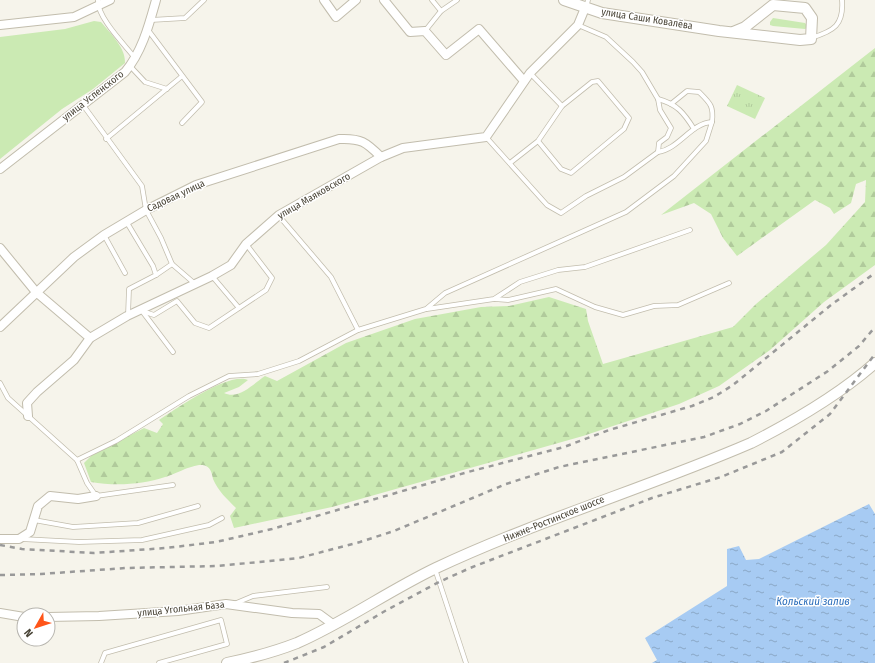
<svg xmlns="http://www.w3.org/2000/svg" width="875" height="663" font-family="'Fira Sans Condensed',sans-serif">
<defs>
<pattern id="forest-firs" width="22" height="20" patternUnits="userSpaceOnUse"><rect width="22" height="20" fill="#cbeab3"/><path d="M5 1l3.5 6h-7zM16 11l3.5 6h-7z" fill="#b0ca9b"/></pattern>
<pattern id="park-tufts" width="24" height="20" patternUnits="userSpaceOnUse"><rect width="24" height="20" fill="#cbeab3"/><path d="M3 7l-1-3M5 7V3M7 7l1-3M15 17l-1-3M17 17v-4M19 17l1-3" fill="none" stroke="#b0ca9b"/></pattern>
<pattern id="water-ripples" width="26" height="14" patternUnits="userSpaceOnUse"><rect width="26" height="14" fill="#a7cbf3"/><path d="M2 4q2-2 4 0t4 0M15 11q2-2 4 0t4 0" fill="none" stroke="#8aa7c6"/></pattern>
</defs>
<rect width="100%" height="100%" fill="#f6f4eb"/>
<g fill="#cbeab3">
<path d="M 773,18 L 805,23 L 808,27 L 805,29 L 773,26 L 770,25 L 770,22 Z"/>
<path d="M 94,21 L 101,22 C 110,33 126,48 125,63 L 93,89 L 62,109 L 0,159 L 0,37 L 65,29 Z"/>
</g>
<path fill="url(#forest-firs)" d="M 875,48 L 875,265 L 824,302 L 770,350 L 719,386 L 679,404 L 583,436 L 332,507 L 234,528 L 230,516 L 236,508 C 227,499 218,491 213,479 C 212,474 211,468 206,466 C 197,461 174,475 165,477 C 142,485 114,486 91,482 L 84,463 L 92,455 L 144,428 L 157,433 L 163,424 L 159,420 C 175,409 230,371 248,380 L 239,387 L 224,393 C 239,400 253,384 265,376 L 277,381 L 346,343 L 415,319 L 481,307 L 509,306 L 549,297 L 586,309 L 588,321 L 603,364 L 733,327 L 756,304 L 826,245 L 865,202 L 866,180 L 856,184 L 851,203 L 834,214 L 830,208 L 815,200 L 737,256 L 723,238 L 711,214 L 694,203 L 661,215 Z"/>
<path fill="url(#park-tufts)" d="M 737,85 L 765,98 L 755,119 L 727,106 Z"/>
<path fill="url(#water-ripples)" d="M 869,504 L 875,514 L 875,663 L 652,663 L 657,660 L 645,638 L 727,586 L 727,549 L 739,546 L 746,560 L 759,559 Z"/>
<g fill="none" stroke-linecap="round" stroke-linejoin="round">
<g stroke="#c2bdad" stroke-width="5.5">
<g id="service">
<path d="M 98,0 C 97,17 124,44 135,58"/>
<path d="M 432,0 L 441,11"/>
<path d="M 586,8 L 588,0"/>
<path d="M 151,20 L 185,18 L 204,0"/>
<path d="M 148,30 L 202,102 L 182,123"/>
<path d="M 425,31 L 441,11 L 457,0"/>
<path d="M 811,38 C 834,31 844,25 842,0"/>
<path d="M 130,66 L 145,82 L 167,89"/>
<path d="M 530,73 L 562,106"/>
<path d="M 658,99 C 677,104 684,113 694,129"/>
<path d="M 671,104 L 687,91 L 699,92 C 710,103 714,106 712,122"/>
<path d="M 83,105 L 142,186 L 146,210 L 161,238 L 172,264 L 156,275"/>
<path d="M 486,137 L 547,205 L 561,213 L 586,196 L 624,177 L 658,152 L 659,143 L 667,137 L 671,128 L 660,110 L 658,99 L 642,72 L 633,62 L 606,37 L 578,25"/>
<path d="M 106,139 L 181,77"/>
<path d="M 510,163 L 538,141 L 562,106 L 592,82 L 598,81 L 629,118 L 624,129 L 571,173 L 561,169 L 538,141"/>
<path d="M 279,216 L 331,277 L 358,330"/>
<path d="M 126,221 L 153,266 L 156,275 L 129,289 L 128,315"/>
<path d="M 104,235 L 125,273"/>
<path d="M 172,264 L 194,283"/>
<path d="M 212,276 L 239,308"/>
<path d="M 495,299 L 508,300 L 556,289 L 595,307 L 623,315 L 654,306 L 678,305 L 729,283"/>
<path d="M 427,309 L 494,299 L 520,282 L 558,270 L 585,267 L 690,230"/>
<path d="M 142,311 L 154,315 L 177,301 L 195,323 L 209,328 L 266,290 L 272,278 L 246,244"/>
<path d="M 142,311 L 173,352"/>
<path d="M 0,383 L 8,398 L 77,460 L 87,483 L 96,496 L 173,485"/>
<path d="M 77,460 L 116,441 L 189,396 L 229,376 L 258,374 L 299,361 L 358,330 L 426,309 L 445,293 L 626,212 L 674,176 L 706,141 L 712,122 C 691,123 679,149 658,152"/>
<path d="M 34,520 L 73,527 L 138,523 L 198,506"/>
<path d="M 22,539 L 79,542 L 142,540 L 209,525 L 222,518"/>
<path d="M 435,569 L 466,663"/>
<path d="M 234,604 L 253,596 L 327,587"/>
<path d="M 101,663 L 105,653 L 221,620 L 227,644 L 159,663"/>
</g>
</g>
<g stroke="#c2bdad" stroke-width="10">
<g id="minor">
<path d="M 324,0 L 336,17 L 356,0"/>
<path d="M 384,0 L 410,32 L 425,31 L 446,55 L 479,29 L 524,81"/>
<path d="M 0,25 L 74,17 L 110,0"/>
<path d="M 0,169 L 125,72 C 142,52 149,25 156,0"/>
<path d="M 0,248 L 36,292 L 90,338"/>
<path d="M 0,327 L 74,257 L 104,235 L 146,210 L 196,185 L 339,139 C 361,138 366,142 381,157"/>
<path d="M 28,416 L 27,403 L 37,392 L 74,360 L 90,338 L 127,316 L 212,276 L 231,265 L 246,244 L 279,215 L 381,157 L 403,148 L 486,137 L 530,73 L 578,25 L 585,8"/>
<path d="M 0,539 L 19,539 L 30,532 L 38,506 L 50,496 L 78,499 L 96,496"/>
<path d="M 0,613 L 24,617"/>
<path d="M 48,617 L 99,616 L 178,611 L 226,604 L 292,613 L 319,614 L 334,625"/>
</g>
</g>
<g stroke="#c2bdad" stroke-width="12">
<g id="tertiary">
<path d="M 564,0 L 602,13 L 719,31 L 800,40 L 811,39 L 812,18 L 805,8 L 773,5 L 745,27 L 733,32"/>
<path d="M 227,663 C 251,658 274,652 297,643 C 345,622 388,591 436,568 C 538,520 647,488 751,443 C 794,421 839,395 875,363"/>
</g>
</g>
<use href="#service" stroke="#fff" stroke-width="4"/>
<use href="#minor" stroke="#fff" stroke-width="8"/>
<use href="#tertiary" stroke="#fff" stroke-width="10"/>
<g stroke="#999" stroke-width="2.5" stroke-dasharray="5 5" stroke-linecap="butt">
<path d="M 0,545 L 22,549 L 94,553 L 166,548 L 216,542 L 272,529 L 468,472 L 564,447 L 609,430 L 692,406 L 714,397 L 733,385 L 831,305 L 875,273"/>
<path d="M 0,575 L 41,574 L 126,568 L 218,566 L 299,558 L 360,542 L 394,531 L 506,484 L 559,467 L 704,437 L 740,424 L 766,411 L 828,371 L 859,346 L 875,327"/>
<path d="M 284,663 L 324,647 L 385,611 L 439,582 L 470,568 L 652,498 L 721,477 L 782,452 L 830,414 L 875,354"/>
</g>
</g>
<g text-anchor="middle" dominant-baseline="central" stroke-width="3" stroke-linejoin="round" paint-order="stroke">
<g font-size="10" fill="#4a4538" stroke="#fff">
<text transform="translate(647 19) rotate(9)">улица Саши Ковалёва</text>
<text transform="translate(93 96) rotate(-38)">улица Успенского</text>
<text transform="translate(176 196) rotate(-25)">Садовая улица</text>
<text transform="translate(314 196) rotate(-30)">улица Маяковского</text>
<text transform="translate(554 519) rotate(-22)">Нижне-Ростинское шоссе</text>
<text transform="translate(181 609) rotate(-6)">улица Угольная База</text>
</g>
<g font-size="11" font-style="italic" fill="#2d6fbb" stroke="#fff">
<text x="813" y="601">Кольский залив</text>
</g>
</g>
<g transform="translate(36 627) rotate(231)"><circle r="19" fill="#ffffff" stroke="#b7b5af"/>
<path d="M0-3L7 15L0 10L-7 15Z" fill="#ff5519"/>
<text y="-6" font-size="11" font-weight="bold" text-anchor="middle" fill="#4a4538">N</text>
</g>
</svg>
